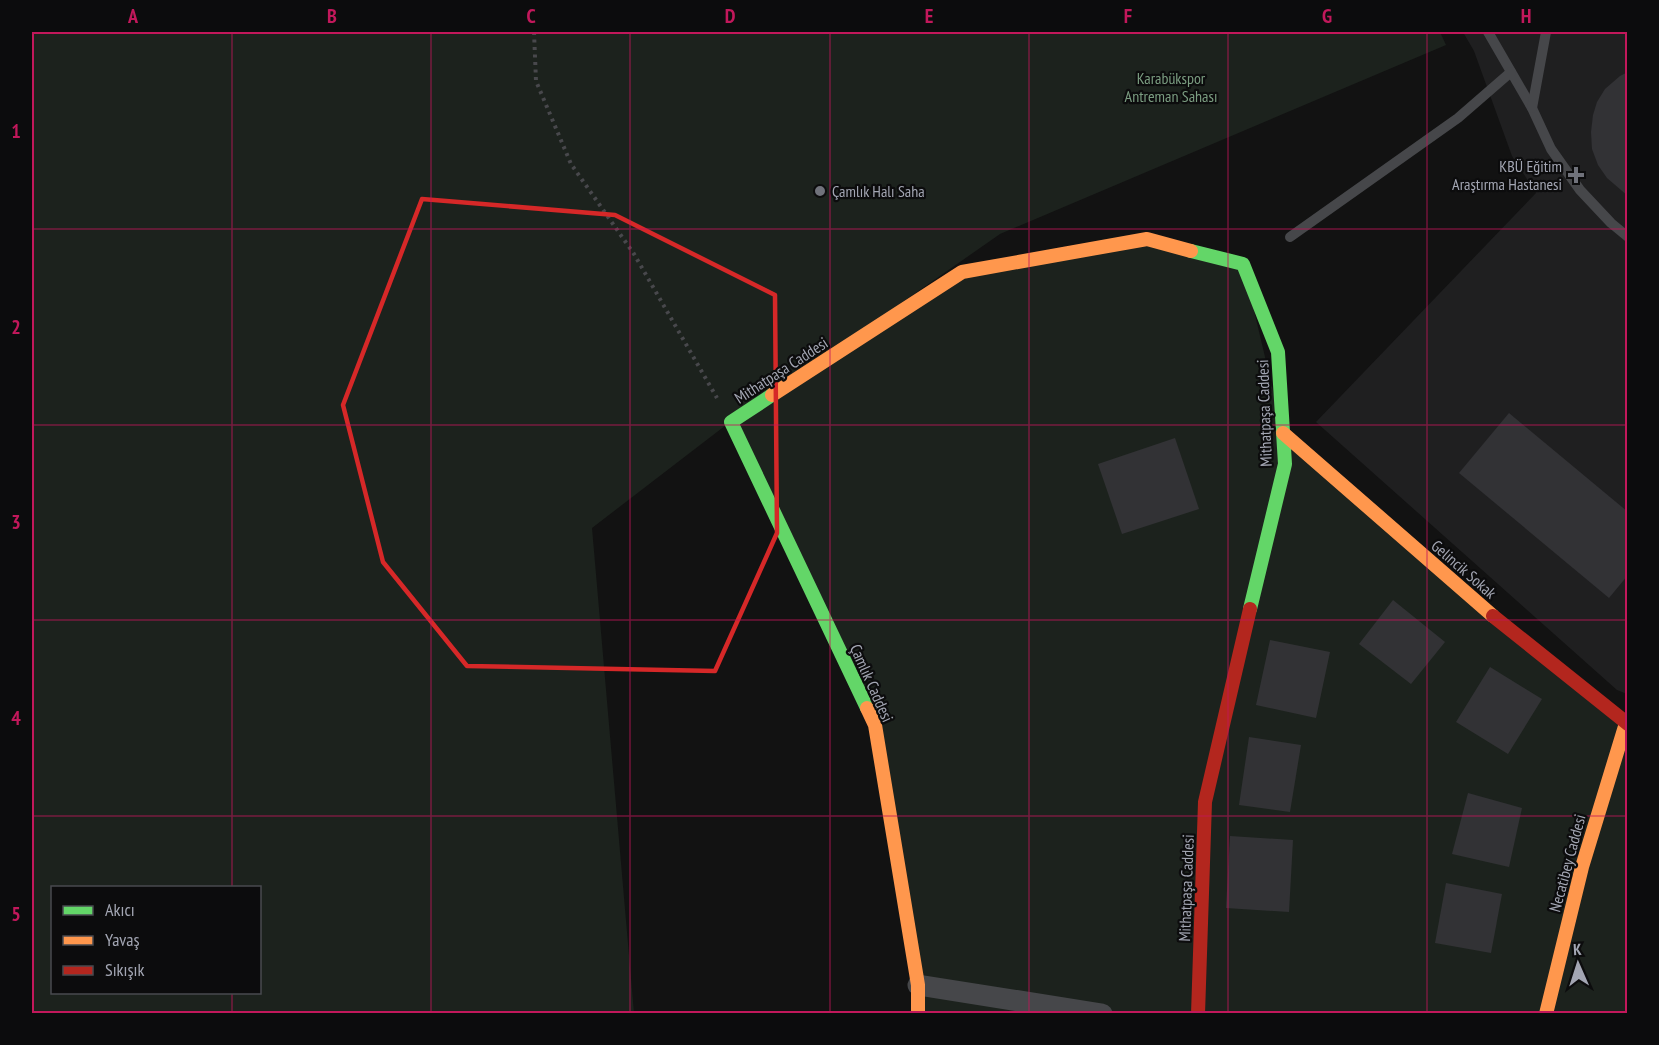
<svg xmlns="http://www.w3.org/2000/svg" width="1659" height="1045" font-family="'PT Sans Narrow',sans-serif">
<rect width="100%" height="100%" fill="#121212"/>
<path fill="#1f1f20" d="M 1463,32 L 1627,32 L 1627,694 L 1617,690 L 1316,422 L 1536,193 L 1512,156 L 1474,51 Z"/>
<path fill="#1c221d" fill-rule="evenodd" d="M 32,32 L 1440,32 L 1446,45 L 1000,234 L 751,408 L 962,272 L 1147,239 L 1243,264 L 1283,433 L 1627,724 L 1627,1013 L 918,1013 L 875,725 L 730,422 L 592,528 L 634,1013 L 32,1013 ZM 52,888 L 260,888 L 260,992 L 52,992 Z"/>
<g fill="#323235">
<path d="M 1628,72 L 1628,196 L 1607,178 L 1598,165 L 1592,149 L 1591,132 L 1593,115 L 1597,102 L 1605,89 L 1620,76 Z"/>
<path d="M 1509,413 L 1628,512 L 1628,575 L 1609,598 L 1459,473 Z"/>
<path d="M 1175,438 L 1199,509 L 1122,534 L 1098,464 Z"/>
<path d="M 1393,600 L 1445,642 L 1411,684 L 1359,644 Z"/>
<path d="M 1270,640 L 1330,652 L 1316,718 L 1256,705 Z"/>
<path d="M 1490,667 L 1542,699 L 1508,754 L 1456,722 Z"/>
<path d="M 1249,737 L 1301,745 L 1290,812 L 1239,805 Z"/>
<path d="M 1468,793 L 1522,808 L 1509,867 L 1452,854 Z"/>
<path d="M 1230,836 L 1293,840 L 1289,912 L 1226,908 Z"/>
<path d="M 1446,883 L 1502,894 L 1491,953 L 1435,943 Z"/>
</g>
<g fill="none" stroke-linecap="round" stroke-linejoin="round">
<path stroke="#48484c" stroke-width="4" stroke-dasharray="3 4.5" stroke-linecap="butt" d="M 534,32 L 536,81 L 571,164 L 634,254 L 717,398"/>
<g stroke="#46474a" stroke-width="10">
<path d="M 1488,32 L 1532,108 L 1551,149 L 1580,190 L 1611,223 L 1628,237"/>
<path d="M 1532,108 L 1546,32"/>
<path d="M 1290,237 L 1458,118 L 1511,72"/>
</g>
<path stroke="#46474a" stroke-width="21" d="M 918,985 L 1102,1014"/>
<g stroke="#63d668" stroke-width="14">
<path d="M 1191,251 L 1243,264 L 1278,352 L 1285,464 L 1250,609"/>
<path d="M 772,395 L 731,422 L 867,708"/>
</g>
<g stroke="#ff974d" stroke-width="14">
<path d="M 772,395 L 962,272 L 1147,239 L 1191,251"/>
<path d="M 1283,433 L 1493,616"/>
<path d="M 867,708 L 875,725 L 918,985 L 918,1014"/>
<path d="M 1546,1014 L 1582,867 L 1626,723"/>
</g>
<g stroke="#b3261e" stroke-width="14">
<path d="M 1493,616 L 1628,724"/>
<path d="M 1198,1014 L 1205,802 L 1250,609"/>
</g>
</g>
<path fill="none" stroke="#d62828" stroke-width="4.5" stroke-linejoin="round" d="M 422,199 L 615,215 L 775,295 L 777,533 L 715,671 L 467,666 L 383,562 L 343,405 Z"/>
<path fill="none" stroke="#c2185b" stroke-width="1.5" stroke-opacity="0.55" d="M 232,32 L 232,888M 431,32 L 431,1014M 630,32 L 630,1014M 830,32 L 830,1014M 1029,32 L 1029,1014M 1228,32 L 1228,1014M 1427,32 L 1427,1014M 32,229 L 1628,229M 32,425 L 1628,425M 32,620 L 1628,620M 32,816 L 1628,816M 232,992 L 232,1014"/>
<g fill="#70727b" stroke="#0c0c0d" stroke-width="2">
<path d="M1573 166h6v6h6v6h-6v6h-6v-6h-6v-6h6z"/>
<circle cx="820" cy="191" r="6"/>
</g>
<g text-anchor="middle" dominant-baseline="central" stroke-width="4.5" stroke-linejoin="round" paint-order="stroke">
<g font-size="16" fill="#7b9d81" stroke="#0c0c0d">
<text x="1171" y="78">Karabükspor<tspan x="1171" dy="18">Antreman Sahası</tspan></text>
</g>
<g font-size="16" fill="#a3a6b3" stroke="#0c0c0d" text-anchor="end">
<text x="1562" y="166">KBÜ Eğitim<tspan x="1562" dy="18">Araştırma Hastanesi</tspan></text>
<text x="832" y="191" text-anchor="start">Çamlık Halı Saha</text>
</g>
<g font-size="16" fill="#a3a6b3" stroke="#0c0c0d">
<text transform="translate(781 370) rotate(-33)">Mithatpaşa Caddesi</text>
<text transform="translate(1264 413) rotate(-92)">Mithatpaşa Caddesi</text>
<text transform="translate(1464 569) rotate(41)">Gelincik Sokak</text>
<text transform="translate(872 683) rotate(66)">Çamlık Caddesi</text>
<text transform="translate(1567 863) rotate(-75)">Necatibey Caddesi</text>
<text transform="translate(1186 888) rotate(-88)">Mithatpaşa Caddesi</text>
</g>
</g>
<rect width="1659" height="1045" fill="none" stroke="#0c0c0d" stroke-width="66"/>
<rect x="51" y="886" width="210" height="108" fill="#0c0c0d" stroke="#484a4f" stroke-width="1.5"/>
<rect x="63" y="906" width="30" height="9" fill="#63d668" stroke="#484a4f" stroke-width="1.5"/>
<text x="105" y="916" font-size="18" fill="#a3a6b3">Akıcı</text>
<rect x="63" y="936" width="30" height="9" fill="#ff974d" stroke="#484a4f" stroke-width="1.5"/>
<text x="105" y="946" font-size="18" fill="#a3a6b3">Yavaş</text>
<rect x="63" y="966" width="30" height="9" fill="#b3261e" stroke="#484a4f" stroke-width="1.5"/>
<text x="105" y="976" font-size="18" fill="#a3a6b3">Sıkışık</text>
<g transform="translate(1578 964) rotate(357)" stroke="#0c0c0d" stroke-width="4.5" paint-order="stroke">
<path d="M0-4.5L10 22L0 15L-10 22Z" fill="#a3a6b3"/>
<text y="-9" font-size="16" font-weight="bold" text-anchor="middle" fill="#a3a6b3">K</text>
</g>
<rect x="33" y="33" width="1593" height="979" fill="none" stroke="#c2185b" stroke-width="2"/>
<g font-size="20" text-anchor="middle" font-weight="bold" fill="#c2185b">
<text x="133" y="23">A</text>
<text x="332" y="23">B</text>
<text x="531" y="23">C</text>
<text x="730" y="23">D</text>
<text x="929" y="23">E</text>
<text x="1128" y="23">F</text>
<text x="1327" y="23">G</text>
<text x="1526" y="23">H</text>
<text x="16" y="138">1</text>
<text x="16" y="334">2</text>
<text x="16" y="529">3</text>
<text x="16" y="725">4</text>
<text x="16" y="921">5</text>
</g>
</svg>
